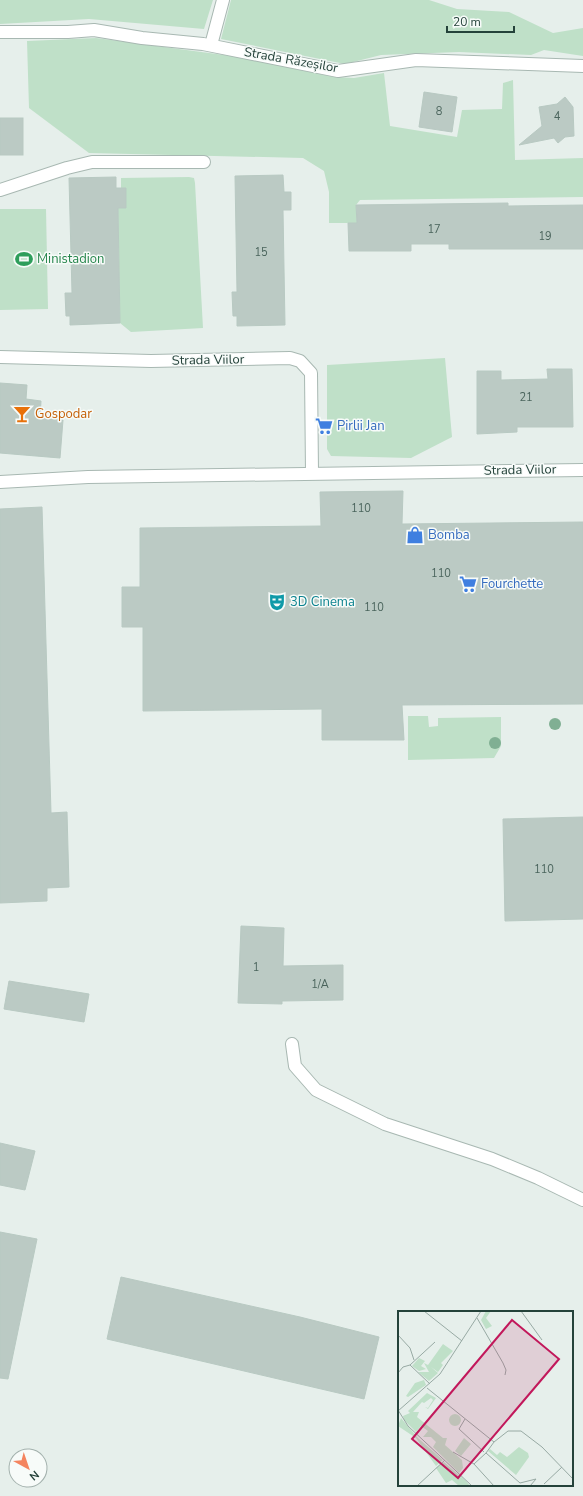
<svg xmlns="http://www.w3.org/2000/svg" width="583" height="1496" font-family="'Nunito Sans',sans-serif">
<rect width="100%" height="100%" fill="#e6efeb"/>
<g fill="#bfe0c8">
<path d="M 0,0 L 213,0 L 204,29 L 89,19 L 0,24 Z"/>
<path d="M 231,0 L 429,0 L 457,9 L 509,12 L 553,33 L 583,28 L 583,56 L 544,50 L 531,55 L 459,52 L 381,55 L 345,64 L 221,39 Z"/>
<path d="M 96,38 L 239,57 L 335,77 L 354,78 L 384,73 L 390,126 L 457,137 L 462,110 L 502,109 L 503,83 L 513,80 L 515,160 L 583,158 L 583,197 L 360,200 L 356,205 L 357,223 L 329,223 L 329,192 L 324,171 L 303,158 L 89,153 L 29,108 L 27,41 Z"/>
<path d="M 189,177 L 194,178 L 195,183 L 203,328 L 131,332 L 120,323 L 118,208 L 126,207 L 126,188 L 121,188 L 121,178 Z"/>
<path d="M 46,209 L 48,309 L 0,310 L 0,209 Z"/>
<path d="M 445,358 L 452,437 L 411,458 L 331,456 L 327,449 L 327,365 Z"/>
<path d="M 408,716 L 428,716 L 429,727 L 438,726 L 438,718 L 501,717 L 501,746 L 494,758 L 408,760 Z"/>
</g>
<g fill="#bbcac4" stroke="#b8c9c2">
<path d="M 424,92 L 457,97 L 452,132 L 419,127 Z"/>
<path d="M 565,97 L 573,107 L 574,136 L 565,137 L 558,143 L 554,138 L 519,145 L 542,126 L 539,107 L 557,104 Z"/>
<rect x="0" y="118" width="23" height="37"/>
<path d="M 283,175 L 284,192 L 291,192 L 291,210 L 283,210 L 285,325 L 237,326 L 237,316 L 233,316 L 232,292 L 237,292 L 235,176 Z"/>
<path d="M 116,177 L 116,188 L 126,188 L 126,208 L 118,208 L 120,323 L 70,325 L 70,316 L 66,316 L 65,293 L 72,293 L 69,178 Z"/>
<path d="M 508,203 L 508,206 L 583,205 L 583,249 L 449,249 L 449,244 L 411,244 L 411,251 L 349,251 L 348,223 L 357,223 L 356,205 Z"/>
<path d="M 547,369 L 572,369 L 573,427 L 517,427 L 517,432 L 477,434 L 477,371 L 501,371 L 501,380 L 548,379 Z"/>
<path d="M 0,383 L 27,385 L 26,399 L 41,401 L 40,418 L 63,420 L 60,458 L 0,453 Z"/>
<path d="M 403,491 L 402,524 L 583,522 L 583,704 L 402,705 L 404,740 L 322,740 L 322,709 L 143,711 L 143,627 L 122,627 L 122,587 L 140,587 L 140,528 L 321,526 L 320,492 Z"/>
<path d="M 42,507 L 51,813 L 67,812 L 69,887 L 47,888 L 47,901 L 0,903 L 0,509 Z"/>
<path d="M 583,817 L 583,919 L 505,921 L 503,819 Z"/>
<path d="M 241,926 L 284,928 L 283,966 L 343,965 L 343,1000 L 282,1001 L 282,1004 L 238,1003 Z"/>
<path d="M 9,981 L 89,994 L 84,1022 L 4,1009 Z"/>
<path d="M 0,1143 L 35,1151 L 25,1190 L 0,1185 Z"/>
<path d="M 0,1232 L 37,1239 L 8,1379 L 0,1378 Z"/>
<path d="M 121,1277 L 300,1317 L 379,1337 L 364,1399 L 107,1339 Z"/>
</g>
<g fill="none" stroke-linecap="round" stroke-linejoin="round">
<g stroke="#a8b8b2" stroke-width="14">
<g id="minor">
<path d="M 0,32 L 68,32 L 94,30 L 142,38 L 203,44 L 338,71 L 416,60 L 583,66"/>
<path d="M 211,45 L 223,0"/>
<path d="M 0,190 L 67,168 L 92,162 L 204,162"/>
<path d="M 0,357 L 151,361 L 290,358 L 300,361 L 311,373 L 312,473"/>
<path d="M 0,482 L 88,477 L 583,470"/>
<path d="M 292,1044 L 295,1066 L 316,1090 L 385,1124 L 492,1159 L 538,1178 L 583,1200"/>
</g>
</g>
<use href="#minor" stroke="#fff" stroke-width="12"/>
</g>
<g fill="#80af93">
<circle cx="555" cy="724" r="6"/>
<circle cx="495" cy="743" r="6"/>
</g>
<defs>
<g id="stadium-bare" transform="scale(1.38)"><path d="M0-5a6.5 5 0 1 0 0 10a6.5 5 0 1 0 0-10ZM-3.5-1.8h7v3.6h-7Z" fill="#2e9e5b" stroke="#f7fbf9" stroke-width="2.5" paint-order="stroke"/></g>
<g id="bar-bare" transform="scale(1.38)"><path d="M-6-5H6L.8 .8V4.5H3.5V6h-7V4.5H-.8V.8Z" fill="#e8710a" stroke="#f7fbf9" stroke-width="2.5" paint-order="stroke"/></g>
<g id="supermarket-bare" transform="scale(1.38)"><path d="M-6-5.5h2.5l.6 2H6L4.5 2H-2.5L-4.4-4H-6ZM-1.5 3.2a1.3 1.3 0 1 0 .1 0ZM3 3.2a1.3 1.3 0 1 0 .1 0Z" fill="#3f7fe0" stroke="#f7fbf9" stroke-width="2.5" paint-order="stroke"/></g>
<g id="shop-bare" transform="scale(1.38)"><path d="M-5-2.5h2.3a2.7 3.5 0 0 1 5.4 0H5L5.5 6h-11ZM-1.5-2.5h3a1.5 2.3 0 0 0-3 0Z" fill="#3f7fe0" stroke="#f7fbf9" stroke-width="2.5" paint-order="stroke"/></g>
<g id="theatre-bare" transform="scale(1.38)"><path d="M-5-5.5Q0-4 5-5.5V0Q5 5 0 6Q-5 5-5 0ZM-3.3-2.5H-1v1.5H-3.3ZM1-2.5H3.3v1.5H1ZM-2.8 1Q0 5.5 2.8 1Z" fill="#0f9aa8" stroke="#f7fbf9" stroke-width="2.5" paint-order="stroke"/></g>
</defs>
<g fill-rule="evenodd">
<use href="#stadium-bare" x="24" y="259"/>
<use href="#bar-bare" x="22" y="414"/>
<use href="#supermarket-bare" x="324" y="426"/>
<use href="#shop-bare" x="415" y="535"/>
<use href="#supermarket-bare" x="468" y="584"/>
<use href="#theatre-bare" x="277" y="602"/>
</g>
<g text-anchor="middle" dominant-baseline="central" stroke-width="3" stroke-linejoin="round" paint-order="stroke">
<g font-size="11" fill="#4a645c">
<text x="439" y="111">8</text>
<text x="557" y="116">4</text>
<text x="434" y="229">17</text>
<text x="545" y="236">19</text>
<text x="261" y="252">15</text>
<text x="526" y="397">21</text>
<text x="361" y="508">110</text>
<text x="441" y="573">110</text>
<text x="374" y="607">110</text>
<text x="544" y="869">110</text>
<text x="256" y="967">1</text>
<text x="320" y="984">1/A</text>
</g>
<g font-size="13" fill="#24423a" stroke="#f7fbf9">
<text transform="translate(291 60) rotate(10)">Strada Răzeșilor</text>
<text transform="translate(208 360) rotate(-1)">Strada Viilor</text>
<text transform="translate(520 470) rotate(-1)">Strada Viilor</text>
</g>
<g font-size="13" fill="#27864d" stroke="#f7fbf9" text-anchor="start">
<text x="37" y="259">Ministadion</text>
</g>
<g font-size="13" fill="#c56008" stroke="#f7fbf9" text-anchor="start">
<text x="35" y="414">Gospodar</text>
</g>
<g font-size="13" fill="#366cbe" stroke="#f7fbf9" text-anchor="start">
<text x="337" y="426">Pirlii Jan</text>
<text x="428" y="535">Bomba</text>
<text x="481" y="584">Fourchette</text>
</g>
<g font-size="13" fill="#0d838f" stroke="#f7fbf9" text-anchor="start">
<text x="290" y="602">3D Cinema</text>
</g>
</g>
<g transform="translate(398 1311)">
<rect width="175" height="175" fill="#e6efeb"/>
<path d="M 88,0 L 93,0 L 88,7 L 94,15 L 88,18 L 83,9 ZM 45,33 L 55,40 L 43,52 L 45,54 L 40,61 L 33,56 L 40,62 L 31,70 L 20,61 L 31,61 L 26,52 L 30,54 ZM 21,47 L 27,50 L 23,55 L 28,58 L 21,60 L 14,55 ZM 26,69 L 28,74 L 10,86 L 8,85 L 17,72 ZM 29,82 L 38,87 L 30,98 L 27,96 L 30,97 L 35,89 L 33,87 L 26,92 L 24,91 L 15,101 L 21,101 L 19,106 L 45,127 L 49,127 L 47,134 L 64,149 L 65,157 L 61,162 L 35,136 L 38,131 L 33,126 L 25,126 L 30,120 L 23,115 L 18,121 L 6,109 L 5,105 L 12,102 L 10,100 ZM51 109a6 6 0 1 1 12 0a6 6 0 1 1-12 0ZM 3,107 L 20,127 L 45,149 L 38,155 L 18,127 L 0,115 ZM 66,127 L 73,133 L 63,145 L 57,140 ZM 121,136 L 130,142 L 131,146 L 118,164 L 90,140 L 92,138 L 99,144 L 102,141 L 109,146 ZM 46,151 L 68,170 L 72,175 L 61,175 L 54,169 L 48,172 L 38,157 Z" fill="#bfe0c8"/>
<path fill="none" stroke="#98aaa4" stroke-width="1" d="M 26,0 L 64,30M 123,0 L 144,29M 79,7 L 105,52 L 108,59 L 107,64M 0,24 L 12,37 L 16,49M 0,62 L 5,56 L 12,54M 32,73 L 12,54 L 37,31M 29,77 L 96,131 L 88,142 L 122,172 L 138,168 L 132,175M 0,99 L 10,115 L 74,175M 0,100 L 42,63 L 83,0M 67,108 L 61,118 L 86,141M 96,131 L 110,120 L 123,120 L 144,136 L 175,168M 55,141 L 76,153M 88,142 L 76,153 L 96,175M 146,173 L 164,156M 19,175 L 47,149"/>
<path fill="#c2185b" fill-opacity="0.15" stroke="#c2185b" stroke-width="2" d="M 114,9 L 161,48 L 60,167 L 14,128 Z"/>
<rect width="175" height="175" fill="none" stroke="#24423a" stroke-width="2"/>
</g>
<g transform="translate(28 1468) rotate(140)"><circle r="19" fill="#f7fbf9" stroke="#a3b1ad"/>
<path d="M0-3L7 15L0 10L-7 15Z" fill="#f4845f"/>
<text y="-6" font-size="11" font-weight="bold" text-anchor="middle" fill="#24423a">N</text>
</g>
<path d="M447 26v6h67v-6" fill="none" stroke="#24423a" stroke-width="2"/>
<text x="453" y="26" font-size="12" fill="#24423a" stroke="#f7fbf9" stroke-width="3" paint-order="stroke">20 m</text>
</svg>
